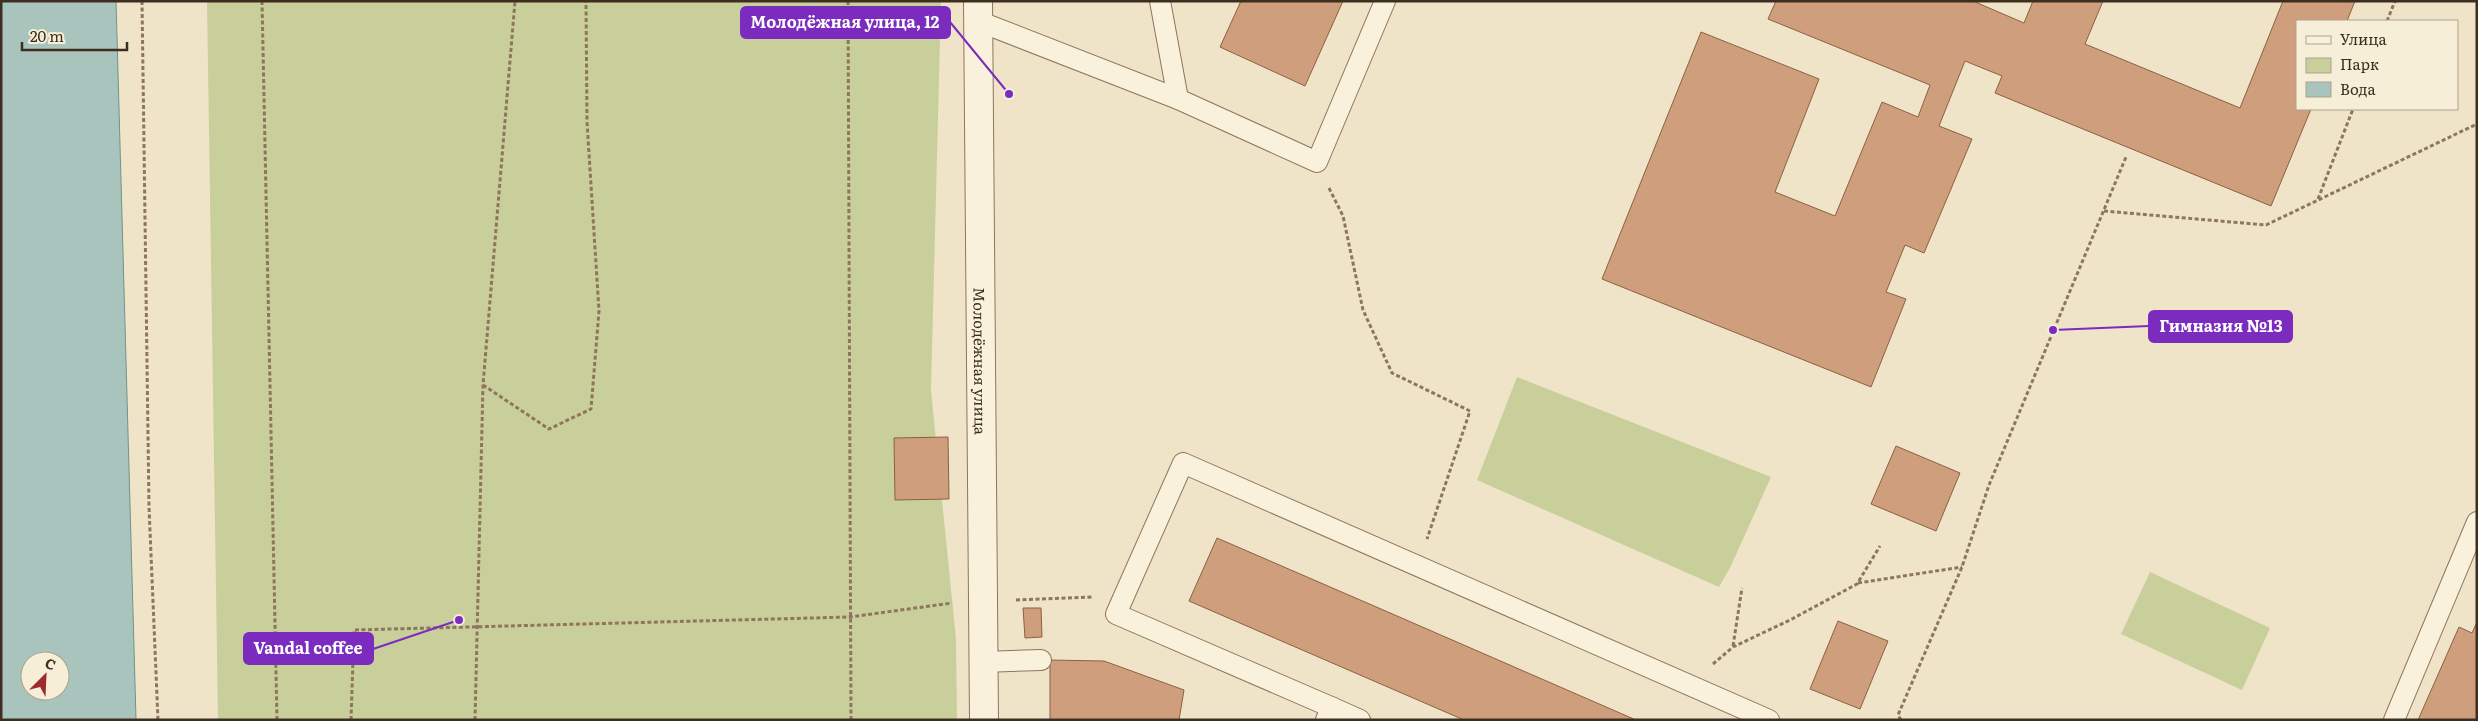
<svg xmlns="http://www.w3.org/2000/svg" width="2478" height="721" font-family="Literata,serif">
<rect width="100%" height="100%" fill="#f0e4c8"/>
<g fill="#c9cf9b">
<path d="M 207,1 L 941,1 L 931,390 L 956,639 L 957,720 L 218,720 Z"/>
<path d="M 1517,377 L 1771,477 L 1730,568 L 1719,587 L 1477,480 Z"/>
<path d="M 2150,572 L 2270,628 L 2242,690 L 2121,634 Z"/>
</g>
<path fill="#a9c4bc" stroke="#6f938a" fill-rule="evenodd" d="M 1,1 L 116,1 L 136,720 L 1,720 ZM 30,661 L 60,661 L 60,691 L 30,691 Z"/>
<g fill="#cf9f7d" stroke="#8d5f41">
<path d="M 1241,1 L 1343,1 L 1305,86 L 1220,47 Z"/>
<path d="M 1776,1 L 1973,1 L 2024,23 L 2033,1 L 2103,1 L 2085,44 L 2240,108 L 2283,1 L 2355,1 L 2347,21 L 2297,21 L 2297,109 L 2311,109 L 2271,206 L 1995,93 L 2002,76 L 1965,61 L 1939,126 L 1972,139 L 1924,253 L 1905,245 L 1886,292 L 1906,299 L 1871,387 L 1602,279 L 1701,32 L 1819,79 L 1775,192 L 1835,216 L 1882,102 L 1918,117 L 1930,85 L 1768,19 Z"/>
<path d="M 948,437 L 949,499 L 895,500 L 894,438 Z"/>
<path d="M 1896,446 L 1960,473 L 1936,531 L 1871,504 Z"/>
<path d="M 1217,538 L 1381,609 L 1636,720 L 1464,720 L 1189,601 Z"/>
<path d="M 1023,608 L 1041,608 L 1042,637 L 1025,638 Z"/>
<path d="M 1838,621 L 1888,641 L 1860,709 L 1810,689 Z"/>
<path d="M 2477,622 L 2477,720 L 2418,720 L 2459,627 L 2472,633 Z"/>
<path d="M 1050,660 L 1104,661 L 1184,690 L 1179,720 L 1050,720 Z"/>
</g>
<g fill="none" stroke-linecap="round" stroke-linejoin="round">
<g stroke="#8d765c" stroke-width="22">
<g id="lane">
<path d="M 1160,1 L 1178,99 L 1317,162 L 1385,1"/>
<path d="M 978,21 L 1178,99"/>
<path d="M 983,662 L 1041,660"/>
<path d="M 1331,707 L 1360,720"/>
<path d="M 1326,720 L 1331,707 L 1116,614 L 1183,463 L 1769,720"/>
<path d="M 2394,720 L 2477,522"/>
</g>
</g>
<g stroke="#8d765c" stroke-width="30">
<g id="street">
<path id="s1" d="M 978,1 L 984,720"/>
</g>
</g>
<g stroke="#8d765c" stroke-width="3" stroke-dasharray="4 2.5" stroke-linecap="butt">
<path d="M 142,1 L 149,507 L 158,720"/>
<path d="M 262,1 L 277,720"/>
<path d="M 848,1 L 851,720"/>
<path d="M 2387,21 L 2395,1"/>
<path d="M 1329,188 L 1343,216 L 1363,310 L 1392,373 L 1470,411 L 1427,539"/>
<path d="M 2318,199 L 2353,109"/>
<path d="M 2104,211 L 2266,225 L 2477,124"/>
<path d="M 483,385 L 549,429 L 591,409 L 599,311 L 587,122 L 586,1"/>
<path d="M 1858,583 L 1962,567"/>
<path d="M 1016,600 L 1092,597"/>
<path d="M 1733,646 L 1742,588"/>
<path d="M 1713,664 L 1733,647 L 1790,620 L 1857,584 L 1880,546"/>
<path d="M 351,720 L 354,630 L 850,617 L 952,603"/>
<path d="M 475,720 L 483,385 L 515,1"/>
<path d="M 1901,720 L 1898,715 L 1962,567 L 1989,485 L 2126,157"/>
</g>
<use href="#lane" stroke="#faf1dc" stroke-width="20"/>
<use href="#street" stroke="#faf1dc" stroke-width="28"/>
</g>
<g text-anchor="middle" dominant-baseline="central" stroke-width="5" stroke-linejoin="round" paint-order="stroke">
<g font-size="15" fill="#3d2e20" stroke="#f7eed8">
<text stroke="none"><textPath href="#s1" startOffset="360">Молодёжная улица</textPath></text>
</g>
</g>
<path fill="none" stroke="#7b2cbf" stroke-width="2" d="M1009 94L950 22M2053 330L2149 326M459 620L373 649"/>
<g fill="#7b2cbf" stroke="#f7eed8" stroke-width="2">
<circle cx="1009" cy="94" r="5"/>
<circle cx="2053" cy="330" r="5"/>
<circle cx="459" cy="620" r="5"/>
</g>
<g fill="#7b2cbf" stroke="#7b2cbf" stroke-width="2">
<rect x="741" y="7" width="209" height="31" rx="5"/>
<rect x="2149" y="311" width="143" height="31" rx="5"/>
<rect x="244" y="633" width="129" height="31" rx="5"/>
</g>
<g font-size="16" text-anchor="middle" font-weight="bold" fill="#fff">
<text x="845" y="28">Молодёжная улица, 12</text>
<text x="2221" y="332">Гимназия №13</text>
<text x="308" y="654">Vandal coffee</text>
</g>
<rect width="2478" height="721" fill="none" stroke="#3d2e20" stroke-width="5"/>
<rect x="2296" y="20" width="162" height="90" fill="#f7eed8" stroke="#ada18e"/>
<rect x="2306" y="36" width="25" height="8" fill="#faf1dc" stroke="#ada18e"/>
<text x="2340" y="45" font-size="15" fill="#3d2e20">Улица</text>
<rect x="2306" y="58" width="25" height="15" fill="#c9cf9b" stroke="#ada18e"/>
<text x="2340" y="70" font-size="15" fill="#3d2e20">Парк</text>
<rect x="2306" y="82" width="25" height="15" fill="#a9c4bc" stroke="#ada18e"/>
<text x="2340" y="95" font-size="15" fill="#3d2e20">Вода</text>
<g transform="translate(45 676) rotate(24)"><circle r="24" fill="#f7eed8" stroke="#ada18e"/>
<path d="M0-4L9 19L0 12L-9 19Z" fill="#9e2a2b"/>
<text y="-8" font-size="14" font-weight="bold" text-anchor="middle" fill="#3d2e20">С</text>
</g>
<path d="M22 42v8h105v-8" fill="none" stroke="#3d2e20" stroke-width="2.5"/>
<text x="30" y="42" font-size="15" fill="#3d2e20" stroke="#f7eed8" stroke-width="4" paint-order="stroke">20 m</text>
</svg>
